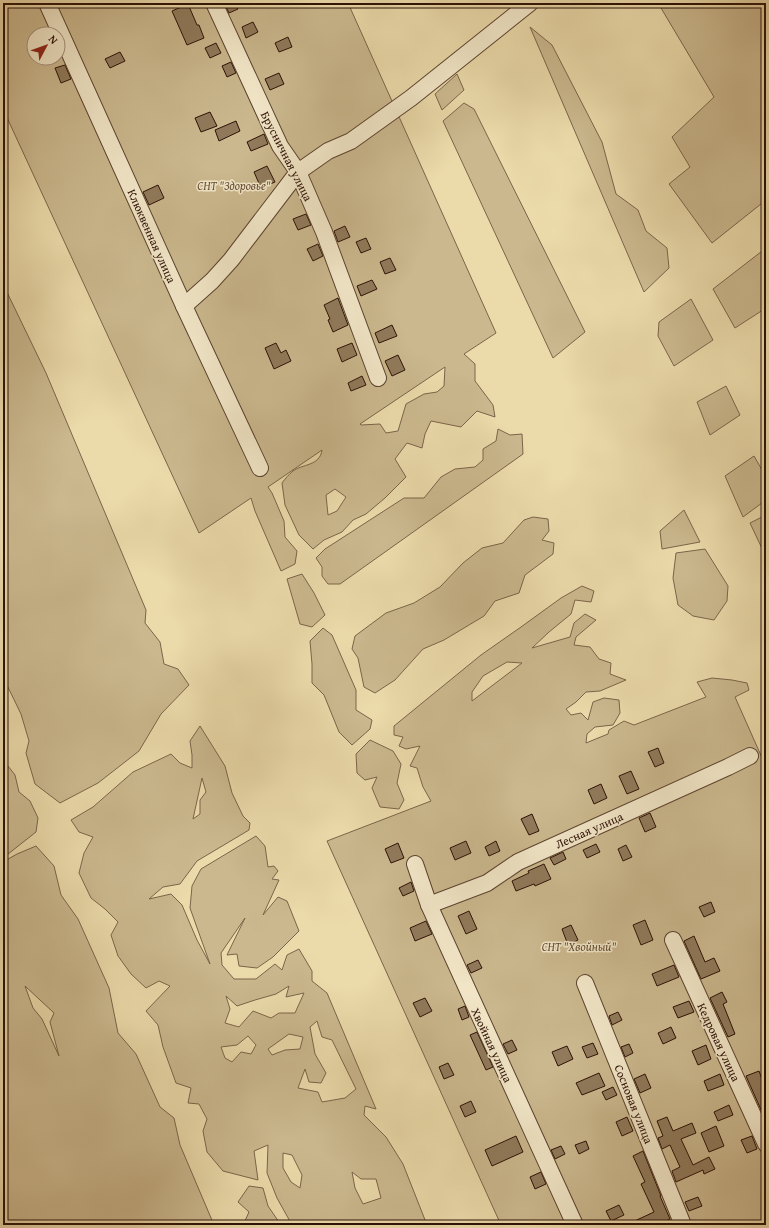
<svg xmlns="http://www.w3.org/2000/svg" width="769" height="1228" font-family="'Gentium Book Plus',serif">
<rect width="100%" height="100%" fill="#ebdaaa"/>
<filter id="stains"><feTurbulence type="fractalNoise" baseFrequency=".005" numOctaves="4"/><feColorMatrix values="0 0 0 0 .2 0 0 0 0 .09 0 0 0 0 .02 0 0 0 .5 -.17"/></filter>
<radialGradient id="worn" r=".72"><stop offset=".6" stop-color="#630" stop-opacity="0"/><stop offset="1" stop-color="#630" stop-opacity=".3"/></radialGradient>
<g fill="#cbb88e" stroke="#7c644a" fill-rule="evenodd">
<path d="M 3,3 L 348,3 L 496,333 L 464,354 L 475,364 L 475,381 L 493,405 L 495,417 L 477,411 L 461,427 L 431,421 L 425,434 L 422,448 L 407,443 L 395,459 L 406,477 L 385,498 L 366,514 L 353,520 L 342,532 L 324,540 L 313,549 L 299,535 L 285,505 L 282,483 C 285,479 289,474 293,471 C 302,464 320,466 322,450 L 268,487 L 272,493 L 284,521 L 285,537 L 297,551 L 295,564 L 281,571 L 255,511 L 251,498 L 199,533 L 3,109 ZM 34,34 L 58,34 L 58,58 L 34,58 ZM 445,367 L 444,386 L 437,392 L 424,394 L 406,404 L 398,431 L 386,433 L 380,424 L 361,425 L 360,424 ZM 335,489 L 346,497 L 337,511 L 328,515 L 326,495 Z"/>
<path d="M 658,3 L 766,3 L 766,200 L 712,243 L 669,184 L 690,167 L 672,137 L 714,97 Z"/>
<path d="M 530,27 L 552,45 L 602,142 L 616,194 L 638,210 L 646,231 L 667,248 L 669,268 L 644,292 Z"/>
<path d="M 457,74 L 464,90 L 442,110 L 435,94 Z"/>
<path d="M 464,103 L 474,109 L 585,332 L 553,358 L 443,121 Z"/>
<path d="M 766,248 L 766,308 L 735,328 L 713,289 Z"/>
<path d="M 3,284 L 46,373 L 146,610 L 145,623 L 160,642 L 164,664 L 178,669 L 189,685 L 161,714 L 139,751 L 98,783 L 60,803 L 35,784 L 26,753 L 29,741 L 21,714 L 3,677 Z"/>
<path d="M 691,299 L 713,340 L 674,366 L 658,336 L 659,322 Z"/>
<path d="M 726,386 L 740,415 L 710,435 L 697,402 Z"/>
<path d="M 498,429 L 510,435 L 522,434 L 523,454 L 340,584 L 328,584 L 322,576 L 322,567 L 316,558 L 325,549 L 404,498 L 424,498 L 441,477 L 455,469 L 475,467 L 483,460 L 483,449 L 496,441 Z"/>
<path d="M 754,456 L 766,477 L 766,500 L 743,517 L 725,476 Z"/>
<path d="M 684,510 L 700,542 L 662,549 L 660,531 Z"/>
<path d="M 766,515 L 766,557 L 750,523 Z"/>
<path d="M 533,517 L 548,519 L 549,531 L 542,540 L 554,543 L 553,554 L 525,575 L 519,593 L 495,601 L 484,616 L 444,640 L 423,649 L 395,680 L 375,693 L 364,687 L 358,658 L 352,649 L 355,636 L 386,613 L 414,603 L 440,587 L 463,563 L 482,548 L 503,543 L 524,520 Z"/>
<path d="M 705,549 L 728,586 L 727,601 L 714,620 L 693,616 L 678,605 L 673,578 L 676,553 Z"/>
<path d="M 302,574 L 314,593 L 325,615 L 312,627 L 300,624 L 287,579 Z"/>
<path d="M 582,586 L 594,591 L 591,602 L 575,600 L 571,614 L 549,632 L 532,648 L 570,637 L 574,623 L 585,614 L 596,620 L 576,637 L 574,645 L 590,647 L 599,659 L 611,663 L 610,674 L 626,680 L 600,691 L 586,692 L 576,702 L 566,709 L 571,715 L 581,713 L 588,720 L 593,702 L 604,698 L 619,700 L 620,713 L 613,725 L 595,727 L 587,734 L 586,743 L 608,734 L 609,730 L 624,721 L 634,725 L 706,697 L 697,682 L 712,678 L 732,680 L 747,683 L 749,690 L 735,697 L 763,760 L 766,759 L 766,1225 L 501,1225 L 327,841 L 431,801 L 423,787 L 417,768 L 410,766 L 420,746 L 406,749 L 399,746 L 403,737 L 394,735 L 394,726 L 481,655 L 521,627 L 561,598 ZM 507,662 L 522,663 L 472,701 L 472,692 L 483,676 Z"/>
<path d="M 323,628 L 332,635 L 356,690 L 356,710 L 372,720 L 370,729 L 352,745 L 339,732 L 324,695 L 312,683 L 312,664 L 310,641 Z"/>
<path d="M 200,726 L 225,766 L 232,793 L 243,816 L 250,823 L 249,830 L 197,861 L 180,884 L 163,887 L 149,899 L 171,894 L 182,905 L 197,940 L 210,964 L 190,908 L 192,886 L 201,869 L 256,836 L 265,846 L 268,867 L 274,866 L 278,871 L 272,879 L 279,880 L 263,915 L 278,897 L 287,901 L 299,931 L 273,957 L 257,968 L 239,966 L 237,954 L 227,955 L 245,918 L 221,953 L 222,965 L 234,979 L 256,979 L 275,964 L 282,970 L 287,955 L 299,949 L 312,971 L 312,981 L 327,993 L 376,1109 L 365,1106 L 364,1115 L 386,1137 L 403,1164 L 427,1225 L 292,1225 L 277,1198 L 267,1173 L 268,1145 L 254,1151 L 258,1180 L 223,1171 L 207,1152 L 203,1131 L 207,1119 L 199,1104 L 188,1103 L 191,1088 L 176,1083 L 163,1047 L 158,1025 L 146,1011 L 170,986 L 159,981 L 146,988 L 131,974 L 118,956 L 111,935 L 118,922 L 105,909 L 91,898 L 79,873 L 84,853 L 93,837 L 79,832 L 71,820 L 93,807 L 133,772 L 171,754 L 180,763 L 192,768 L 192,755 L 190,741 ZM 202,778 L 206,792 L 200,800 L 200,814 L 193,819 ZM 289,986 L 286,997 L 304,993 L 295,1013 L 279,1013 L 271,1018 L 253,1011 L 239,1027 L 225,1023 L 230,1009 L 226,996 L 237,1006 L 255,1000 L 276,994 ZM 317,1021 L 322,1037 L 332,1040 L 356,1089 L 345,1098 L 322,1102 L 318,1092 L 298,1088 L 305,1069 L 309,1082 L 321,1083 L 326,1073 L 315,1054 L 310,1027 ZM 289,1034 L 303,1037 L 300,1049 L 285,1050 L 272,1055 L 268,1049 ZM 248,1036 L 256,1045 L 251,1054 L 241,1052 L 232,1062 L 225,1058 L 221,1047 L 237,1045 ZM 283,1153 L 292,1155 L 302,1175 L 300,1188 L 291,1182 L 283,1168 ZM 352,1172 L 361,1179 L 376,1179 L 381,1198 L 363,1204 L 355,1188 Z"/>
<path d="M 370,740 L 393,751 L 401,764 L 397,783 L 404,800 L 399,809 L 380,807 L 372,788 L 377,777 L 365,780 L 357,773 L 356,754 Z"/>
<path d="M 4,761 L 15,775 L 19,792 L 30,801 L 38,818 L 36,832 L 3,858 L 3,762 Z"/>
<path d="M 36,846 L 54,866 L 61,895 L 78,919 L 109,988 L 118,1033 L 136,1054 L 160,1107 L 174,1118 L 180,1145 L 214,1225 L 3,1225 L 3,862 L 17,854 ZM 25,986 L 54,1013 L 50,1022 L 59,1056 L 42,1019 L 33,1008 Z"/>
<path d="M 249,1186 L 263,1188 L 268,1206 L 281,1225 L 245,1225 L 244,1223 L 249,1212 L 238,1202 Z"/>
</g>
<g fill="#907a5b" stroke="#2d1106">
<path d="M 224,3 L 235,3 L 238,9 L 229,13 Z"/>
<path d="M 188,4 L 197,25 L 199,25 L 204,38 L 187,45 L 172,11 Z"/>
<path d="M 253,22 L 258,32 L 246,38 L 242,27 Z"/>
<path d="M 288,37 L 292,47 L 279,52 L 275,43 Z"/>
<path d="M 216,43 L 221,53 L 210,58 L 205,48 Z"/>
<path d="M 120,52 L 125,61 L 110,68 L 105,59 Z"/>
<path d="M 231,62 L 236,73 L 227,77 L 222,66 Z"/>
<path d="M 65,65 L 71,79 L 61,83 L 55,68 Z"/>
<path d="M 279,73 L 284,84 L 270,90 L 265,79 Z"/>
<path d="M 210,112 L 217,126 L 201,132 L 195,118 Z"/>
<path d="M 236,121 L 240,131 L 219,141 L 215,130 Z"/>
<path d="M 264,134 L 268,144 L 251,151 L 247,142 Z"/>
<path d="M 267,166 L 275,182 L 261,188 L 254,172 Z"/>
<path d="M 158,185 L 164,198 L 149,205 L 143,192 Z"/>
<path d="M 306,214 L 311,225 L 298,230 L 293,219 Z"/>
<path d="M 345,226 L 350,237 L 338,242 L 334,231 Z"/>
<path d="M 366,238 L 371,249 L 361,253 L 356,242 Z"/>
<path d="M 318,244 L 323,256 L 313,261 L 307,249 Z"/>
<path d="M 390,258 L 396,270 L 385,274 L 380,262 Z"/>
<path d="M 372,280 L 377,289 L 361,296 L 357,286 Z"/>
<path d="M 338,298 L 348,325 L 333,332 L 328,320 L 330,319 L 324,305 Z"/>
<path d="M 392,325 L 397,336 L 379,343 L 375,333 Z"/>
<path d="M 276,343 L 281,353 L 286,350 L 291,361 L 274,369 L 265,348 Z"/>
<path d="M 352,343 L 357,355 L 342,362 L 337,349 Z"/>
<path d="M 398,355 L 405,370 L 392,376 L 385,361 Z"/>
<path d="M 362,376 L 366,385 L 351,391 L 348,383 Z"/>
<path d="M 658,748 L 664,763 L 655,767 L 648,752 Z"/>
<path d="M 631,771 L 639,789 L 627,794 L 619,776 Z"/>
<path d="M 601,784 L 607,798 L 594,804 L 588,790 Z"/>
<path d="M 650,813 L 656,827 L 645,832 L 639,818 Z"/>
<path d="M 532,814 L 539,831 L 529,835 L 521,819 Z"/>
<path d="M 466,841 L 471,853 L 455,860 L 450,848 Z"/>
<path d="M 496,841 L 500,851 L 489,856 L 485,847 Z"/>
<path d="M 398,843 L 404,858 L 391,863 L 385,849 Z"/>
<path d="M 596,844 L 600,852 L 587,858 L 583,850 Z"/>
<path d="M 626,845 L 632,857 L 623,861 L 618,849 Z"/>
<path d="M 563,852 L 566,859 L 554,865 L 550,858 Z"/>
<path d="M 544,864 L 551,879 L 535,886 L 534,884 L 516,891 L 512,881 L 529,873 L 528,871 Z"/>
<path d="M 411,882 L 414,891 L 403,896 L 399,888 Z"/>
<path d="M 711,902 L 715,912 L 704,917 L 699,907 Z"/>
<path d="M 469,911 L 477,929 L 466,934 L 458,916 Z"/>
<path d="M 645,920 L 653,940 L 641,945 L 633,925 Z"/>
<path d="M 426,921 L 432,934 L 415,941 L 410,928 Z"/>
<path d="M 571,925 L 578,940 L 568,945 L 562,929 Z"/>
<path d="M 694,936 L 705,962 L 714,958 L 720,971 L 701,979 L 684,941 Z"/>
<path d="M 478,960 L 482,968 L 471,973 L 467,965 Z"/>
<path d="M 674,965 L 679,977 L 657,986 L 652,974 Z"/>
<path d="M 722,992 L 727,1002 L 723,1004 L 735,1034 L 728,1037 L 710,998 Z"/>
<path d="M 425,998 L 432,1011 L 420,1017 L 413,1003 Z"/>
<path d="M 689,1001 L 694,1012 L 678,1018 L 673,1007 Z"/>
<path d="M 465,1006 L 469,1017 L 462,1020 L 458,1009 Z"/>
<path d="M 618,1012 L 622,1020 L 612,1025 L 609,1016 Z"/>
<path d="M 671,1027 L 676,1038 L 663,1044 L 658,1033 Z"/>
<path d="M 477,1032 L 493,1067 L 486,1070 L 470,1035 Z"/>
<path d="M 512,1040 L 517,1050 L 508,1054 L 503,1044 Z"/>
<path d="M 593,1043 L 598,1054 L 587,1058 L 582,1047 Z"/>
<path d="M 629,1044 L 633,1053 L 625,1057 L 621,1047 Z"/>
<path d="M 706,1045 L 711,1059 L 698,1065 L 692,1051 Z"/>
<path d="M 567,1046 L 573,1059 L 558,1066 L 552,1052 Z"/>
<path d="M 448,1063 L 454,1075 L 444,1079 L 439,1067 Z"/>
<path d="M 759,1071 L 766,1090 L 766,1121 L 746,1076 Z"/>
<path d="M 599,1073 L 605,1086 L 582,1095 L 576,1083 Z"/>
<path d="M 645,1074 L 651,1088 L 640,1093 L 634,1079 Z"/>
<path d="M 720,1074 L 724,1085 L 708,1091 L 704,1081 Z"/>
<path d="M 613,1087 L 617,1095 L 606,1100 L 602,1092 Z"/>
<path d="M 471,1101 L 476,1112 L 465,1117 L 460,1106 Z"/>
<path d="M 729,1105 L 733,1115 L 718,1121 L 714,1112 Z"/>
<path d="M 627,1117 L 633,1131 L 622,1136 L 616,1122 Z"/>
<path d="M 667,1117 L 673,1131 L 692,1123 L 696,1133 L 681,1139 L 693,1165 L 709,1157 L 715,1169 L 704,1174 L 703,1170 L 676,1182 L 672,1171 L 680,1167 L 670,1145 L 662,1149 L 658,1138 L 663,1136 L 657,1121 Z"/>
<path d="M 716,1126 L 724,1146 L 709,1152 L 701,1133 Z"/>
<path d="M 516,1136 L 523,1152 L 492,1166 L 485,1150 Z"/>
<path d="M 752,1136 L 757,1149 L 747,1153 L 741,1140 Z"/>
<path d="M 586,1141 L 589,1149 L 579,1154 L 575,1145 Z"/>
<path d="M 561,1146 L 565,1154 L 555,1159 L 551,1150 Z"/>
<path d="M 643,1151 L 661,1196 L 660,1196 L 670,1219 L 657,1225 L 626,1225 L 654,1212 L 641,1184 L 645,1182 L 633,1156 Z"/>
<path d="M 541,1172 L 546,1184 L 535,1189 L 530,1177 Z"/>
<path d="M 698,1197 L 702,1206 L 689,1211 L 685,1202 Z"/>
<path d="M 619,1205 L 624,1215 L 611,1221 L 606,1211 Z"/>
</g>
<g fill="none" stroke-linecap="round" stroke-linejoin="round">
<g stroke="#5c432f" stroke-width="18">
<g id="minor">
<path d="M 47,3 L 184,306 L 260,468"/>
<path d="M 214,3 L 280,146 L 298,172 L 324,232 L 378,378"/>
<path d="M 184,306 L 212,281 L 231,260 L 298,172 L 328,151 L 351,141 L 411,98 L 530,3"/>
<path d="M 415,864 L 429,905 L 575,1225"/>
<path d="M 429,905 L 487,883 L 518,862 L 728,767 L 750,756"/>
<path d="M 673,940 L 766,1144"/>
<path d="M 585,983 L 683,1225"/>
</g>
</g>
<use href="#minor" stroke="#f2e7c8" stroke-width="16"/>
</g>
<g text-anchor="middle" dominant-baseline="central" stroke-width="3" stroke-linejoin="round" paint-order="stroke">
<g font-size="12" fill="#2d1106" stroke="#f2e7c8">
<text transform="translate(287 156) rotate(63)">Брусничная улица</text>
<text transform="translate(152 236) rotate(66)">Клюквенная улица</text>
<text transform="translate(589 830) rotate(-24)">Лесная улица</text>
<text transform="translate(719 1042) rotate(65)">Кедровая улица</text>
<text transform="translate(492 1045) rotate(65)">Хвойная улица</text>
<text transform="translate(634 1104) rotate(68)">Сосновая улица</text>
</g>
<g font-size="12" font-style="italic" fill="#644b36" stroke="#f2e7c8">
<text x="234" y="185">СНТ "Здоровье"</text>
<text x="579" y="946">СНТ "Хвойный"</text>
</g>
</g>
<rect width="769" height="1228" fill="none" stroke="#ebdaaa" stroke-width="16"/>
<rect x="4" y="4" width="761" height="1220" fill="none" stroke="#2d1106" stroke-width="2"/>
<rect x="8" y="8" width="753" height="1212" fill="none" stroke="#2d1106"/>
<g transform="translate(46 46) rotate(49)"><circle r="19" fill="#f2e7c8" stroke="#a3917a"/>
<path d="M0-3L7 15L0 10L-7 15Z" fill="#8f2418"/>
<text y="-6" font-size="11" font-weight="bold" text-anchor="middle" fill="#2d1106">N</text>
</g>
<rect width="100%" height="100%" filter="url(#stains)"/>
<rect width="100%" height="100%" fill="url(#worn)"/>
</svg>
